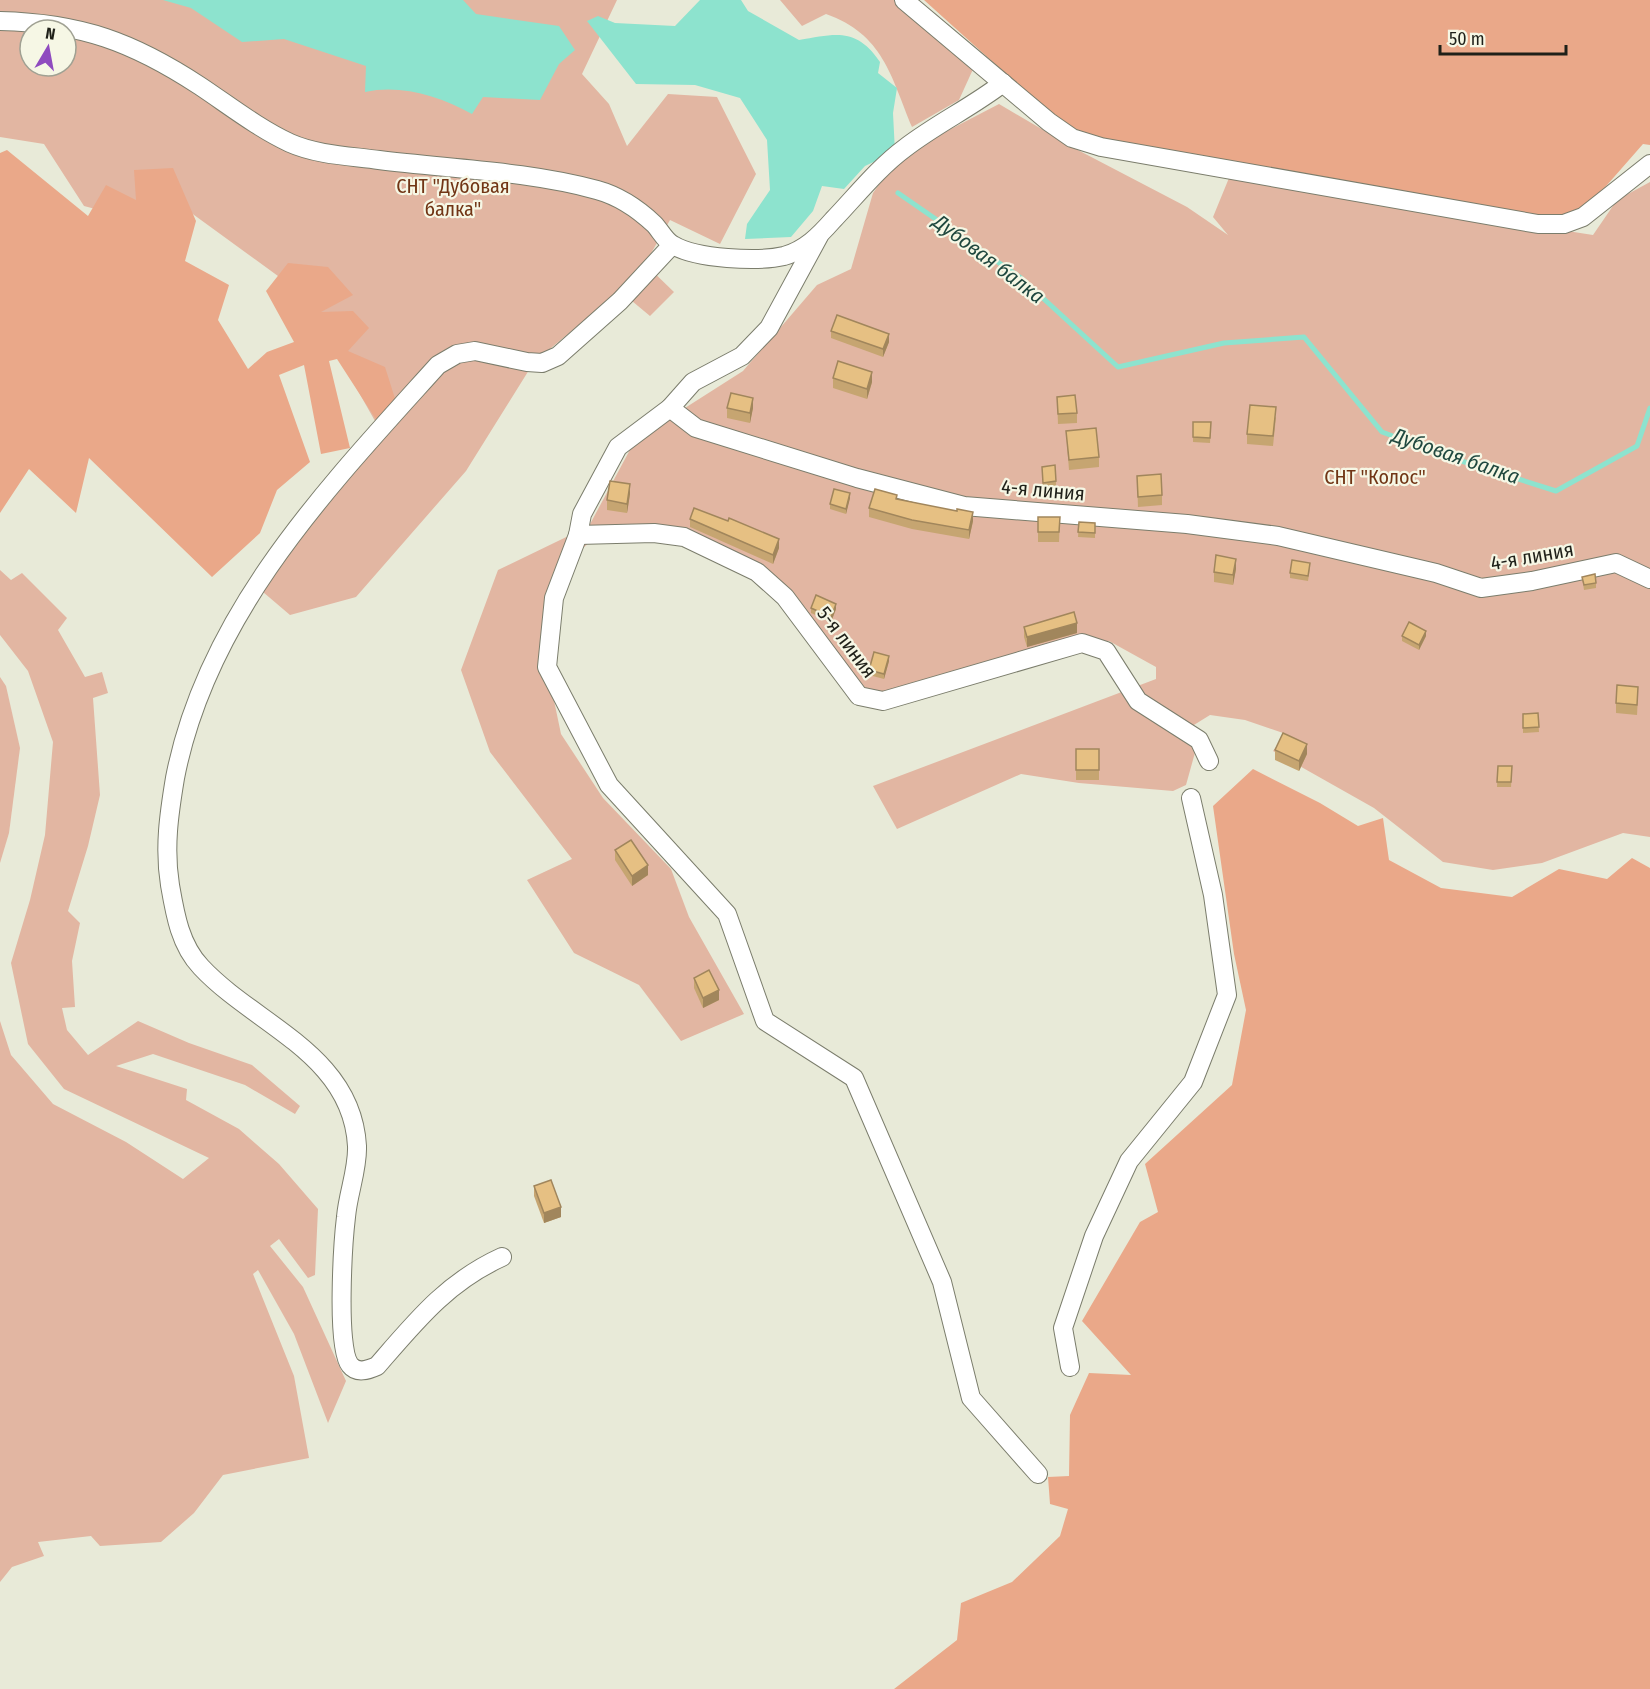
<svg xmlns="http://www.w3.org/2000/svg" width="1650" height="1689" font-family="'Fira Sans Condensed',sans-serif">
<rect width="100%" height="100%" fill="#e8ead8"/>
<g fill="#e2b6a2" fill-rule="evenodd">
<path d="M 0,0 L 617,0 L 582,74 L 609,104 L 627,146 L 668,94 L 717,97 L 756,174 L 720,244 L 670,220 L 645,264 L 674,292 L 650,316 L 620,291 L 534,362 L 466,471 L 356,597 L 290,615 L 263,592 L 302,532 L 384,437 L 304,295 L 168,196 L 118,215 L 84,206 L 44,144 L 0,137 ZM 30,30 L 66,30 L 66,66 L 30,66 Z"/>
<path d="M 780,0 L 897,0 L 974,67 L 959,100 L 912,127 C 891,76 883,34 826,14 L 802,26 Z"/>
<path d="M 999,104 L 1074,148 L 1187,207 L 1228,235 L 1213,217 L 1229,178 L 1593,235 L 1617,200 L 1650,182 L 1650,837 L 1623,833 L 1542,863 L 1493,870 L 1443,862 L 1374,808 L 1273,751 L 1286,734 L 1245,720 L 1210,715 L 1181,733 L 1196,749 L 1186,785 L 1173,791 L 1079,783 L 1021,774 L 897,829 L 873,786 L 1156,679 L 1156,667 L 1109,641 L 1042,652 L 884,696 L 860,690 L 805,613 L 670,527 L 608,527 L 558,569 L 547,667 L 561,734 L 603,798 L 671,869 L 689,917 L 744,1014 L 681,1041 L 639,985 L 574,953 L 527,880 L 572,859 L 490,752 L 461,670 L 498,570 L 589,526 L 632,446 L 663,422 L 743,371 L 817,285 L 851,269 L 873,193 L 899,156 Z"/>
<path d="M 0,570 L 11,580 L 22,573 L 67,618 L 58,630 L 85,677 L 102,672 L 108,693 L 93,698 L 100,795 L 88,846 L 68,911 L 80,923 L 72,961 L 75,1007 L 62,1008 L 67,1030 L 88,1055 L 138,1021 L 189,1043 L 252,1065 L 300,1106 L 295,1114 L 245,1085 L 153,1054 L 116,1066 L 187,1089 L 186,1100 L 239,1129 L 279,1164 L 318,1209 L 315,1275 L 308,1278 L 279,1239 L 270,1246 L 303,1287 L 346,1381 L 328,1423 L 294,1334 L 258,1270 L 253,1274 L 294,1376 L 309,1458 L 223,1475 L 194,1513 L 161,1542 L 100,1546 L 91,1536 L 38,1542 L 44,1556 L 12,1567 L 0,1582 L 0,1021 L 11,1055 L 53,1104 L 126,1142 L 183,1179 L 209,1158 L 64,1089 L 28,1044 L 11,963 L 30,900 L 45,835 L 53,742 L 28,671 L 0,635 Z"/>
<path d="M 0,677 L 6,686 L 20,748 L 9,833 L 0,863 Z"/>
</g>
<g fill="#eaa889">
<path d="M 924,0 L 1650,0 L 1650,145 L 1643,144 L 1593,201 L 1555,224 L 1076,137 Z"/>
<path d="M 7,150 L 88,216 L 106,185 L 136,200 L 134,170 L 173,168 L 196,221 L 185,261 L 229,285 L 218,320 L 248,369 L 267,352 L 294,342 L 266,291 L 288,263 L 328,267 L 353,295 L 321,312 L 353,311 L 369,328 L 348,351 L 385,367 L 398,408 L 377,421 L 337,359 L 329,361 L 350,448 L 321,454 L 304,365 L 279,375 L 310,462 L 277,490 L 260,533 L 212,577 L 89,458 L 76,513 L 29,469 L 0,513 L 0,153 Z"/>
<path d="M 1253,769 L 1320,803 L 1358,826 L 1383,818 L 1389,860 L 1441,888 L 1512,897 L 1559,869 L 1607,879 L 1632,858 L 1650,868 L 1650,1689 L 894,1689 L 957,1640 L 961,1603 L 1012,1582 L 1060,1536 L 1068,1509 L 1050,1504 L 1048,1477 L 1069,1476 L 1070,1415 L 1089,1373 L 1131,1375 L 1082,1321 L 1140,1222 L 1158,1212 L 1145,1164 L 1232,1085 L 1246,1010 L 1234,954 L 1213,806 Z"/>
</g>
<g fill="#8de3ce">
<path d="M 163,0 L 463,0 L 476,14 L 559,26 L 575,50 L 559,64 L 540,100 L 483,97 L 472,114 C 440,96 400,84 365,92 L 366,66 L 284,39 L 242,42 L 191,8 Z"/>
<path d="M 700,0 L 741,0 L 748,11 L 799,40 C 836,34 856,27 880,62 L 878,73 L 897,88 L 893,113 L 895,152 L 865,166 L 844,189 L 822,186 L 813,211 L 791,237 L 745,239 L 747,224 L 770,190 L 767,140 L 740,98 L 695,85 L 636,84 L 587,21 L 598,16 L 615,23 L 675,26 Z"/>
</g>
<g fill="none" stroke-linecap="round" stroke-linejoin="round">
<path stroke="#8de3ce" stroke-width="5" d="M 898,193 L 1021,278 L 1118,367 L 1224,343 L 1304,337 L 1382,432 L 1452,458 L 1556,491 L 1637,446 L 1650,408"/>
<g stroke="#7b7d6c" stroke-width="20">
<g id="minor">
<path d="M 904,0 L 1049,122 L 1072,138 L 1101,147 L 1538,224 L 1564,224 L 1583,217 L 1650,164"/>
<path d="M 0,21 C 81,23 133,42 200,86 C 230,106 258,128 290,143 C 317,155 350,156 379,160 C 451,169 527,171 597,190 C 619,196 637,208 654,224 C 660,230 665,241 673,245 C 696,259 758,262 784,256 C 805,250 819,236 833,220 C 856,196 878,168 905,148 C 936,124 972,107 1003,83"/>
<path d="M 819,236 L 769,328 L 742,356 L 693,382 L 670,408 L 696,428 L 857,478 L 964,506 L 1187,524 L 1278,536 L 1436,573 L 1481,588 L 1532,581 L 1616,563 L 1650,579"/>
<path d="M 670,408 L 618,447 L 582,514 L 578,535 L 654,533 L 684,537 L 757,572 L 785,597 L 859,696 L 883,701 L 1082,643 L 1106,651 L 1138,701 L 1199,740 L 1209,761"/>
<path d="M 578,535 L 554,598 L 547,667 L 609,785 L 727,914 L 765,1021 L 854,1078 L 942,1282 L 971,1398 L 1038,1474"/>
<path d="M 502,1257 C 447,1282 416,1321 377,1366 C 368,1370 357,1374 350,1365 C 336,1348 343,1242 346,1217 C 348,1193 358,1169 357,1146 C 352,1054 255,1025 201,967 C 180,945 175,914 170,885 C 164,848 169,814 175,778 C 207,612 329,486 438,365 L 457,354 L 475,351 L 527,362 L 542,363 L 558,356 L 620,301 L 672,245"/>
<path d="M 1070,1367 L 1063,1328 L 1094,1236 L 1129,1161 L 1193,1082 L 1227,995 L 1213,895 L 1191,798"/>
</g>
</g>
<use href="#minor" stroke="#fff" stroke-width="18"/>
</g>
<g fill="#c6a571">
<path d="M 831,331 L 889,342 L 883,357 L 831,338 Z"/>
<path d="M 833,378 L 872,382 L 867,399 L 833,388 Z"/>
<path d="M 1057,397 L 1077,413 L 1077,423 L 1058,424 Z"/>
<path d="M 727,408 L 753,408 L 750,423 L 727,418 Z"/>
<path d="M 1276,417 L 1273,446 L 1247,444 L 1247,434 Z"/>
<path d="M 1193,422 L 1211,422 L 1210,443 L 1193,442 Z"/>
<path d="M 1066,431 L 1099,457 L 1099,467 L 1069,470 Z"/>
<path d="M 1042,472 L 1056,481 L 1056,486 L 1043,488 Z"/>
<path d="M 1137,476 L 1162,495 L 1162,505 L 1138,507 Z"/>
<path d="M 630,494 L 627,513 L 607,510 L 607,500 Z"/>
<path d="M 850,498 L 846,514 L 830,509 L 830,504 Z"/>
<path d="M 897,499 L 973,521 L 969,539 L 912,529 L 869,517 L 869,508 Z"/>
<path d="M 1038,517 L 1060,517 L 1059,542 L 1038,542 Z"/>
<path d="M 690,519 L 779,548 L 773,564 L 690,527 Z"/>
<path d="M 1079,522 L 1095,523 L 1095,538 L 1078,537 Z"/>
<path d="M 1310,568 L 1308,581 L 1290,578 L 1290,573 Z"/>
<path d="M 1236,569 L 1233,585 L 1214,582 L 1214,572 Z"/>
<path d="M 1582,577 L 1596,583 L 1596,588 L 1584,590 Z"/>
<path d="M 811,608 L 836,609 L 831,622 L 811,613 Z"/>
<path d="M 1024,627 L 1077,633 L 1027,647 L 1024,637 Z"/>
<path d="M 1402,636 L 1426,636 L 1419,650 L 1402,641 Z"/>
<path d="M 889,661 L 884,679 L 869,675 L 869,670 Z"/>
<path d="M 1638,697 L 1637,715 L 1616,713 L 1616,703 Z"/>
<path d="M 1538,713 L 1539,732 L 1523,733 L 1523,714 Z"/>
<rect x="1076" y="749" width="23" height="31"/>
<path d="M 1275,750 L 1307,754 L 1299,771 L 1275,760 Z"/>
<path d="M 1498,766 L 1512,766 L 1511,787 L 1497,787 Z"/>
<path d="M 615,850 L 648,875 L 632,886 L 615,860 Z"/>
<path d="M 694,978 L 719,1000 L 703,1008 L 694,988 Z"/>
<path d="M 534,1186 L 561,1217 L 544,1223 L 534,1196 Z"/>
</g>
<g fill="#a1865c">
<path d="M 889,334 L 889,342 L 883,357 L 883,349 Z"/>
<path d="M 872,372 L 872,382 L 867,399 L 867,389 Z"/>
<path d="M 753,398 L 753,408 L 750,423 L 750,413 Z"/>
<path d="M 630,484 L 630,494 L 627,513 L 627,504 Z"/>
<path d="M 850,493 L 850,498 L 846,514 L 846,509 Z"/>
<path d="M 973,512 L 973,521 L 969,539 L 969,530 Z"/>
<path d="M 779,539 L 779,548 L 773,564 L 773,555 Z"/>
<path d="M 1236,559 L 1236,569 L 1233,585 L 1233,575 Z"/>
<path d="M 836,604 L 836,609 L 831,622 L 831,617 Z"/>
<path d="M 1077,623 L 1077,633 L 1027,647 L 1027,637 Z"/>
<path d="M 1426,631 L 1426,636 L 1419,650 L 1419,645 Z"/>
<path d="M 889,656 L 889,661 L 884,679 L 884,674 Z"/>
<path d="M 1307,744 L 1307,754 L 1299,771 L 1299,761 Z"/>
<path d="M 648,865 L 648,875 L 632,886 L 632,876 Z"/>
<path d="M 719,990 L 719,1000 L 703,1008 L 703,998 Z"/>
<path d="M 561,1207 L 561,1217 L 544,1223 L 544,1213 Z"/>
</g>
<g fill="#e6c083" stroke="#a1865c" stroke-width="1.5">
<path d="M 837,315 L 889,334 L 883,349 L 831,331 Z"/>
<path d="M 838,361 L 872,372 L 867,389 L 833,378 Z"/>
<path d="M 731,393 L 753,398 L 750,413 L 727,408 Z"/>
<path d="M 1075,395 L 1077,413 L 1058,414 L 1057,397 Z"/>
<path d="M 1250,405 L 1276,407 L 1273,436 L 1247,434 Z"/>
<path d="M 1193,422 L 1211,422 L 1210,438 L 1193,437 Z"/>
<path d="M 1096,428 L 1099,457 L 1069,460 L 1066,431 Z"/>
<path d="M 1055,465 L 1056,481 L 1043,483 L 1042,467 Z"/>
<path d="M 1161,474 L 1162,495 L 1138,497 L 1137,476 Z"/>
<path d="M 610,481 L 630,484 L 627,504 L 607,500 Z"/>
<path d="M 834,489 L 850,493 L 846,509 L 830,504 Z"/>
<path d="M 875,489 L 897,495 L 896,499 L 957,511 L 957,509 L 973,512 L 969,530 L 912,520 L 869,508 Z"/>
<path d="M 694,508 L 728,521 L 729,518 L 779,539 L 773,555 L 690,519 Z"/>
<path d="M 1038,517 L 1060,517 L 1059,532 L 1038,532 Z"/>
<path d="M 1079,522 L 1095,523 L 1095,533 L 1078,532 Z"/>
<path d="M 1216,555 L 1236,559 L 1233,575 L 1214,572 Z"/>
<path d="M 1292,560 L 1310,563 L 1308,576 L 1290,573 Z"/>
<path d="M 1595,574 L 1596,583 L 1584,585 L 1582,577 Z"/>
<path d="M 816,595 L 836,604 L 831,617 L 811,608 Z"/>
<path d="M 1074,612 L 1077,623 L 1027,637 L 1024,627 Z"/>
<path d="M 1409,622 L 1426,631 L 1419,645 L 1402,636 Z"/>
<path d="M 874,652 L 889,656 L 884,674 L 869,670 Z"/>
<path d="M 1617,685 L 1638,687 L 1637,705 L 1616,703 Z"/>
<path d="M 1538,713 L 1539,727 L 1523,728 L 1523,714 Z"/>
<path d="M 1283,733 L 1307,744 L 1299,761 L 1275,750 Z"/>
<rect x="1076" y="749" width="23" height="21"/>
<path d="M 1498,766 L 1512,766 L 1511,782 L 1497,782 Z"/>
<path d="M 631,840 L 648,865 L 632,876 L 615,850 Z"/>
<path d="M 709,970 L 719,990 L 703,998 L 694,978 Z"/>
<path d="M 551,1180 L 561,1207 L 544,1213 L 534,1186 Z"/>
</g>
<g text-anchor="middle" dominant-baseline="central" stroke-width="4.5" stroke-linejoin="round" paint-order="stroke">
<g font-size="20" fill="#713515" stroke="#f6f7e5">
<text x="453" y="186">СНТ "Дубовая<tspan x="453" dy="23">балка"</tspan></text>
<text x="1375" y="477">СНТ "Колос"</text>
</g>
<g font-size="20" fill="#1f2019" stroke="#f6f7e5">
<text transform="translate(1043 490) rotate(5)">4-я линия</text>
<text transform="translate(1532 556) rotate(-10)">4-я линия</text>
<text transform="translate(847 642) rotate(53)">5-я линия</text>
</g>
<g font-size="21" font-style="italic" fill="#20483f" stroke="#f6f7e5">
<text transform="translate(989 259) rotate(37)">Дубовая балка</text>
<text transform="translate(1456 456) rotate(19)">Дубовая балка</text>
</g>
</g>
<g transform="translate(48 48) rotate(10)"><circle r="28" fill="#f6f7e5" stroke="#a0a193" stroke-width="1.5"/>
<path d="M0-4.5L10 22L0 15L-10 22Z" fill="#8f4bbf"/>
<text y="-9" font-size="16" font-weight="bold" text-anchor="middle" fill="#1f2019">N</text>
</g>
<path d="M1440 45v9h126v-9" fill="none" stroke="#1f2019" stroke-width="3"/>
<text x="1449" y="45" font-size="18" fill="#1f2019" stroke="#f6f7e5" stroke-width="4.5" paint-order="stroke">50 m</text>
</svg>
